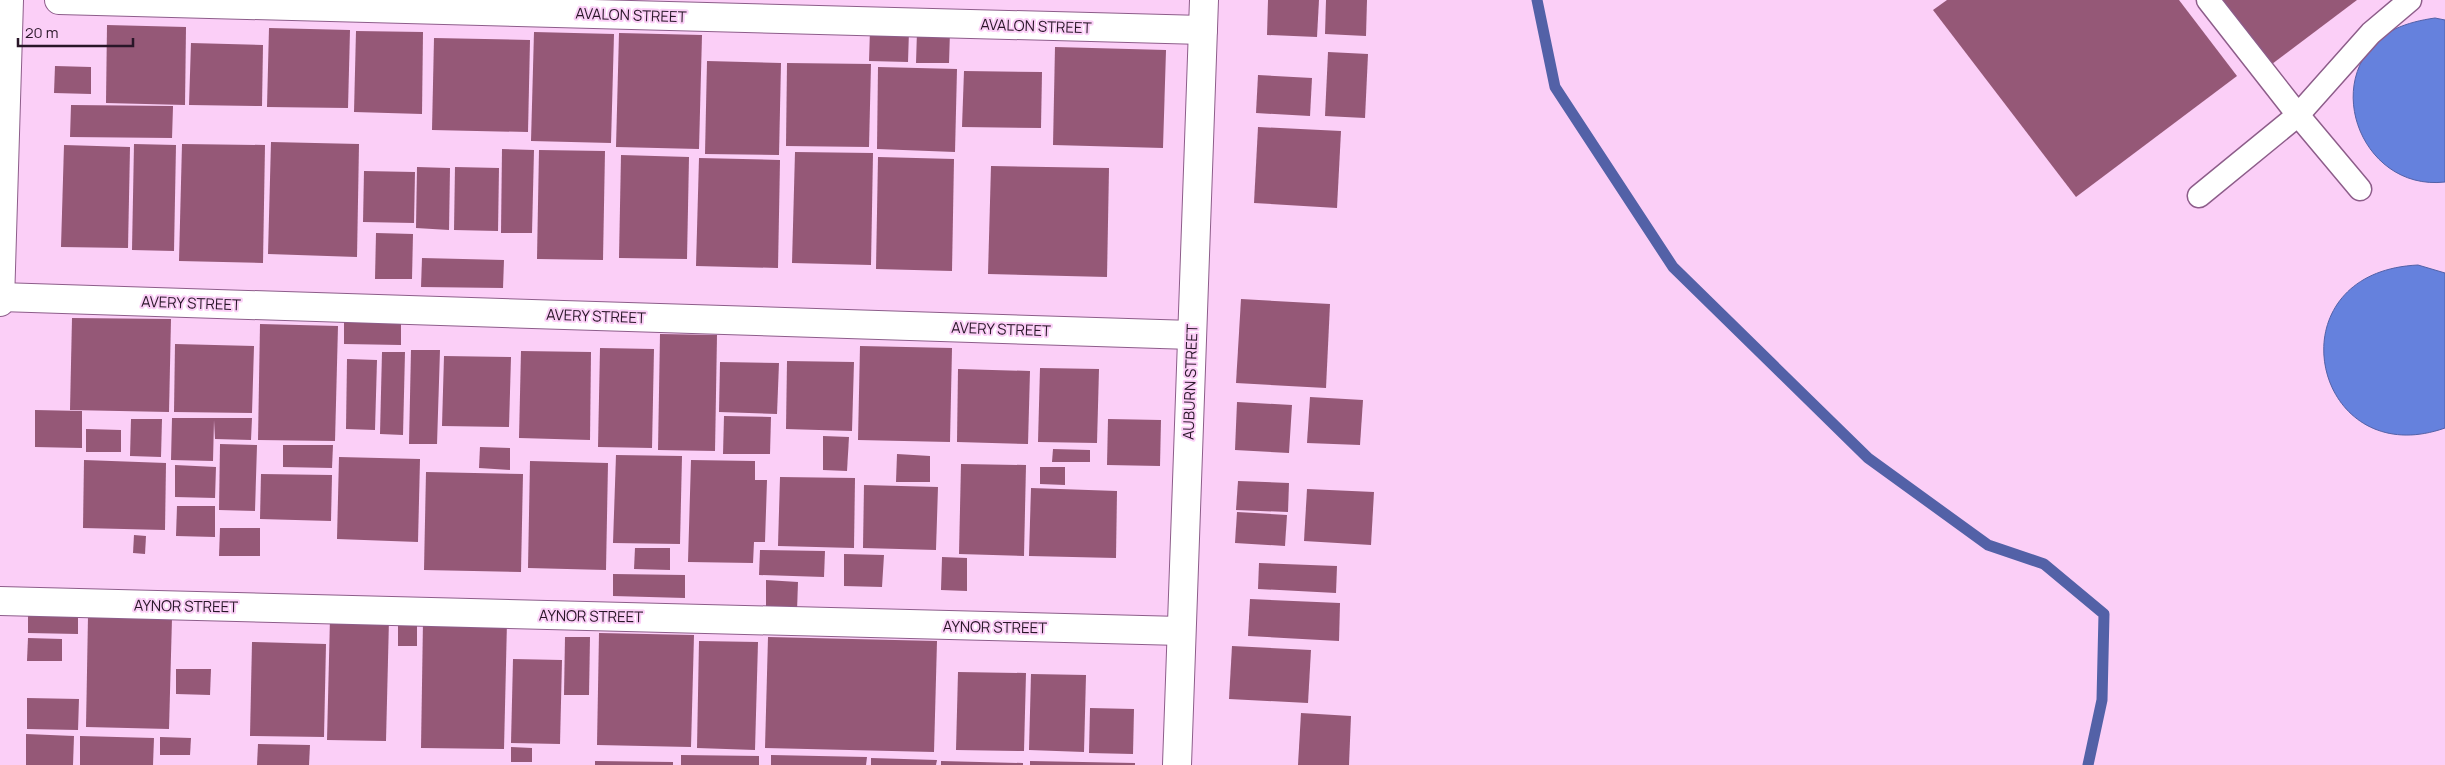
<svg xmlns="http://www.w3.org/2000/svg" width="2445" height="765" font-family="Manrope,sans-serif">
<rect width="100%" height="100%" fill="#fbcff7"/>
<g fill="#6581dd" stroke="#5361a7">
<path d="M 2435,18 L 2445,20 L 2445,182 C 2358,192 2316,70 2395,29 C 2408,23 2421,20 2435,18 Z"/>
<path d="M 2418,265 L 2445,273 L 2445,428 C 2312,475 2268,272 2418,265 Z"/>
</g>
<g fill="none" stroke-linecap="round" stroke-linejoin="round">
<path stroke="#5361a7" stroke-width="11" d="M 1537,0 L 1555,87 L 1673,267 L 1868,458 L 1988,545 L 2044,564 L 2104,614 L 2102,700 L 2088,765"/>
</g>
<g fill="#955877">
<path d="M 1268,0 L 1319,0 L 1317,37 L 1267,35 Z"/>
<path d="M 1326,0 L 1367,0 L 1366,36 L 1325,34 Z"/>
<path d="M 1947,0 L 2179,0 L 2237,76 L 2076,197 L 1933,10 Z"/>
<path d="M 2217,0 L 2357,0 L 2268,67 Z"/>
<path d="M 107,25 L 186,27 L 185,105 L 106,103 Z"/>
<path d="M 269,28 L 350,30 L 348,108 L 267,107 Z"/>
<path d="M 870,29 L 909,30 L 908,62 L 869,61 Z"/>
<path d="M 356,31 L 423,32 L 422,114 L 354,112 Z"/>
<path d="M 917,31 L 950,32 L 949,63 L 916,63 Z"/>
<path d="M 534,32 L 614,34 L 611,143 L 531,141 Z"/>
<path d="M 619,33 L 702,35 L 699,149 L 616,147 Z"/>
<path d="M 434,38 L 530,40 L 528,132 L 432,130 Z"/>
<path d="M 191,43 L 263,45 L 262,106 L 189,105 Z"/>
<path d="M 1055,47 L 1166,50 L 1163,148 L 1053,145 Z"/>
<path d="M 1328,52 L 1368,54 L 1365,118 L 1325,116 Z"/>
<path d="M 707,61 L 781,63 L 779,155 L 705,154 Z"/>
<path d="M 787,63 L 871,64 L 869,147 L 786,146 Z"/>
<path d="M 55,66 L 91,67 L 91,94 L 54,93 Z"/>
<path d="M 878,67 L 957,69 L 955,152 L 877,149 Z"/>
<path d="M 964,71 L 1042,72 L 1041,128 L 962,127 Z"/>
<path d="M 1258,75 L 1312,78 L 1310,116 L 1256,113 Z"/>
<path d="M 71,105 L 173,106 L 172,138 L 70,137 Z"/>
<path d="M 1258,127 L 1341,131 L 1337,208 L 1254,203 Z"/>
<path d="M 271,142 L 359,144 L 357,257 L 268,254 Z"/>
<path d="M 134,144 L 176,145 L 174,251 L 132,250 Z"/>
<path d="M 182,144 L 265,145 L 263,263 L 179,261 Z"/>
<path d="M 64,145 L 130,147 L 128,248 L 61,247 Z"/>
<path d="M 502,149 L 534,150 L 532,233 L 501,233 Z"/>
<path d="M 539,150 L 605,151 L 603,260 L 537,259 Z"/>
<path d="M 795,152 L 873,153 L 871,265 L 792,263 Z"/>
<path d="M 621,155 L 689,157 L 687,259 L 619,258 Z"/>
<path d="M 878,157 L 954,159 L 952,271 L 876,269 Z"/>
<path d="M 699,158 L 780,160 L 778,268 L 696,266 Z"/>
<path d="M 991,166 L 1109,168 L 1107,277 L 988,274 Z"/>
<path d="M 417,167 L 450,168 L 449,230 L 416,228 Z"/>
<path d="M 455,167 L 499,168 L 498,231 L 454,230 Z"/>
<path d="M 364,171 L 415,172 L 414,223 L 363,222 Z"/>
<path d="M 376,233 L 413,234 L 412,279 L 375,279 Z"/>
<path d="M 422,258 L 504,260 L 503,288 L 421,287 Z"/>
<path d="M 1241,299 L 1330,304 L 1326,388 L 1236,383 Z"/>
<path d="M 72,318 L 171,319 L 169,412 L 70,410 Z"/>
<path d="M 344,322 L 401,324 L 401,345 L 344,344 Z"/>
<path d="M 260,324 L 338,326 L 335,441 L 258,440 Z"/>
<path d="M 660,334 L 717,335 L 715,451 L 658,450 Z"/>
<path d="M 175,344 L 254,346 L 252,413 L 174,412 Z"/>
<path d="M 860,346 L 952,348 L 950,442 L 858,440 Z"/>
<path d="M 600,348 L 654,349 L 652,448 L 598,447 Z"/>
<path d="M 411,350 L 440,350 L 437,444 L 409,444 Z"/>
<path d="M 521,351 L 591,352 L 590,440 L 519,438 Z"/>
<path d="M 382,352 L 405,352 L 403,435 L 380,434 Z"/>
<path d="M 444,356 L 511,357 L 509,427 L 442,426 Z"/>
<path d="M 347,359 L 377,360 L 375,430 L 346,429 Z"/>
<path d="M 787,361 L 854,362 L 852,431 L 786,429 Z"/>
<path d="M 720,362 L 779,363 L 777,414 L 719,412 Z"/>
<path d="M 1040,368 L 1099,369 L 1097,443 L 1038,442 Z"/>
<path d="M 958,369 L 1030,371 L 1028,444 L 957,442 Z"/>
<path d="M 1310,397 L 1363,400 L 1360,445 L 1307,443 Z"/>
<path d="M 1237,402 L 1292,405 L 1289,453 L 1235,450 Z"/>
<path d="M 35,410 L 82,411 L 82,448 L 35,447 Z"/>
<path d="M 724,416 L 771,417 L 770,454 L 723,454 Z"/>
<path d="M 172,418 L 252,418 L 251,440 L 215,439 L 214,420 L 213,461 L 171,460 Z"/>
<path d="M 131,419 L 162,419 L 161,457 L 130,456 Z"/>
<path d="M 1108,419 L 1161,420 L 1160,466 L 1107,465 Z"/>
<path d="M 86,429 L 121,430 L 121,452 L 86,452 Z"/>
<path d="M 823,436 L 849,437 L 847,471 L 823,470 Z"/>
<path d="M 220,444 L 257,445 L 255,511 L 219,510 Z"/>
<path d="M 283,445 L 333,445 L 332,468 L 283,467 Z"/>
<path d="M 480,447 L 510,448 L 510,470 L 479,468 Z"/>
<path d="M 1053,449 L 1090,450 L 1090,462 L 1052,462 Z"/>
<path d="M 897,454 L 930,456 L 930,482 L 896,482 Z"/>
<path d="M 616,455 L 682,456 L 680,544 L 613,543 Z"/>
<path d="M 339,457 L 420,459 L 418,542 L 337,539 Z"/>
<path d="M 84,460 L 166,463 L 165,530 L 83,528 Z"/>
<path d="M 691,460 L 755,461 L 755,480 L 767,480 L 765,542 L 754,542 L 753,563 L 688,562 Z"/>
<path d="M 530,461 L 608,463 L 606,570 L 528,568 Z"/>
<path d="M 961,464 L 1026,465 L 1024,556 L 959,554 Z"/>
<path d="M 175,465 L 216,467 L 215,498 L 175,497 Z"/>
<path d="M 1040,467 L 1065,467 L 1065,485 L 1040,484 Z"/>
<path d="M 426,472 L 523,474 L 521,572 L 424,570 Z"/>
<path d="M 261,474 L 332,475 L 331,521 L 260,519 Z"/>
<path d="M 780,477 L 855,478 L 854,548 L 778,546 Z"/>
<path d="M 1238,481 L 1289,483 L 1288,512 L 1236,510 Z"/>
<path d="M 864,485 L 938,487 L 936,550 L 863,548 Z"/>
<path d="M 1031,488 L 1117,491 L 1116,558 L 1029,556 Z"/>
<path d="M 1307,489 L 1374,492 L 1371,545 L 1304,541 Z"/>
<path d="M 177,506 L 215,506 L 215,537 L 176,536 Z"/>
<path d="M 1237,512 L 1287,515 L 1285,546 L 1235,543 Z"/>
<path d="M 220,528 L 260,528 L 260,556 L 219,556 Z"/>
<path d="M 134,535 L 146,536 L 145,554 L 133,553 Z"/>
<path d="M 635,548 L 670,548 L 670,570 L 634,569 Z"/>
<path d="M 760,550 L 825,551 L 824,577 L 759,575 Z"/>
<path d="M 844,554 L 884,555 L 882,587 L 844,586 Z"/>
<path d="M 942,557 L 967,558 L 967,591 L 941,590 Z"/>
<path d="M 1259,563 L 1337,566 L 1336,593 L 1258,589 Z"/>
<path d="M 613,574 L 685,575 L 685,598 L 613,596 Z"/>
<path d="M 766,580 L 798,582 L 797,611 L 766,610 Z"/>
<path d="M 1250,599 L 1340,603 L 1339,641 L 1248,636 Z"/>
<path d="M 28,613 L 78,614 L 78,634 L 28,633 Z"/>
<path d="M 88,616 L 172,618 L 169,729 L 86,727 Z"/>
<path d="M 330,618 L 389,619 L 386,741 L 327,740 Z"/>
<path d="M 423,620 L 507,621 L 504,749 L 421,748 Z"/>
<rect x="398" y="626" width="19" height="20"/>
<path d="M 599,633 L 694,635 L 691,747 L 597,745 Z"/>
<path d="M 565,637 L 590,637 L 589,695 L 564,695 Z"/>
<path d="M 768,637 L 937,641 L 934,752 L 765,748 Z"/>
<path d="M 28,638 L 62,639 L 62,661 L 27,661 Z"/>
<path d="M 699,641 L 758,642 L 755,750 L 697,748 Z"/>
<path d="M 252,642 L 326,644 L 324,737 L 250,736 Z"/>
<path d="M 1232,646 L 1311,650 L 1308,703 L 1229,699 Z"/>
<path d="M 513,659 L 562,660 L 560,744 L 511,743 Z"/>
<path d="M 176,669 L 211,669 L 210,695 L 176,694 Z"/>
<path d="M 958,672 L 1026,673 L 1024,751 L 956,750 Z"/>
<path d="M 1031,674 L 1086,675 L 1084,752 L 1029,750 Z"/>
<path d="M 27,698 L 79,699 L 78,730 L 27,729 Z"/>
<path d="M 1090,708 L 1134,709 L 1133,754 L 1089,753 Z"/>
<path d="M 1301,713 L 1351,716 L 1349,765 L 1298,765 Z"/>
<path d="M 26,734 L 74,736 L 73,765 L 26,765 Z"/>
<path d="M 80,736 L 154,738 L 153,765 L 80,765 Z"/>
<path d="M 160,737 L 191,738 L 190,755 L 160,755 Z"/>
<path d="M 258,744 L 310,745 L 309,765 L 257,765 Z"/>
<path d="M 511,747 L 532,748 L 532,762 L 511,762 Z"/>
<path d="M 681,755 L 759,756 L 759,765 L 681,765 Z"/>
<path d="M 771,755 L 867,757 L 866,765 L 771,765 Z"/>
<path d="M 871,758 L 937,760 L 936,765 L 871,765 Z"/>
<path d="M 595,761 L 673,762 L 673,765 L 595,765 Z"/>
<path d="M 941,761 L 1023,763 L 1023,765 L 941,765 Z"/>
<path d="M 1030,761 L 1135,763 L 1135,765 L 1030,765 Z"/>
</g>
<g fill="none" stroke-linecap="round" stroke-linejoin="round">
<g stroke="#8d5d8a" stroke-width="25">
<g id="lane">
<path d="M 2208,0 L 2298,115 L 2371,33 L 2410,0"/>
<path d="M 2199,196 L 2298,115 L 2360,189"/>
</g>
</g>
<g stroke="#8d5d8a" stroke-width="30">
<g id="street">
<path d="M 59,0 L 1203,30"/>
<path d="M 0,297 L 1192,335"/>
<path d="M 0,302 L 9,0"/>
<path d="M 0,601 L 1181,631"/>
<path d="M 1177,765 L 1204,0"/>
</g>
</g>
<use href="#lane" stroke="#fff" stroke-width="22"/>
<use href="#street" stroke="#fff" stroke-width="28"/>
</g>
<g text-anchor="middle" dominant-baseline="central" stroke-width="4" stroke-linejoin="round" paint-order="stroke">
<g font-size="15" fill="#291628" stroke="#fbcff7">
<text transform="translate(631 15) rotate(2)">AVALON STREET</text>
<text transform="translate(1036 26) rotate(2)">AVALON STREET</text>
<text transform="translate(191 303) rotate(2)">AVERY STREET</text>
<text transform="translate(596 316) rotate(2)">AVERY STREET</text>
<text transform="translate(1001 329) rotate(2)">AVERY STREET</text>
<text transform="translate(1190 382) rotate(-88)">AUBURN STREET</text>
<text transform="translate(186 606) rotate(1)">AYNOR STREET</text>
<text transform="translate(591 616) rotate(1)">AYNOR STREET</text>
<text transform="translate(995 627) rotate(1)">AYNOR STREET</text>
</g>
</g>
<path d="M18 38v8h115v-8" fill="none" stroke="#291628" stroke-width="2.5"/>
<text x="25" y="38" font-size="15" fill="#291628" stroke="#fbcff7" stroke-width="4" paint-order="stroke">20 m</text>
</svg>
